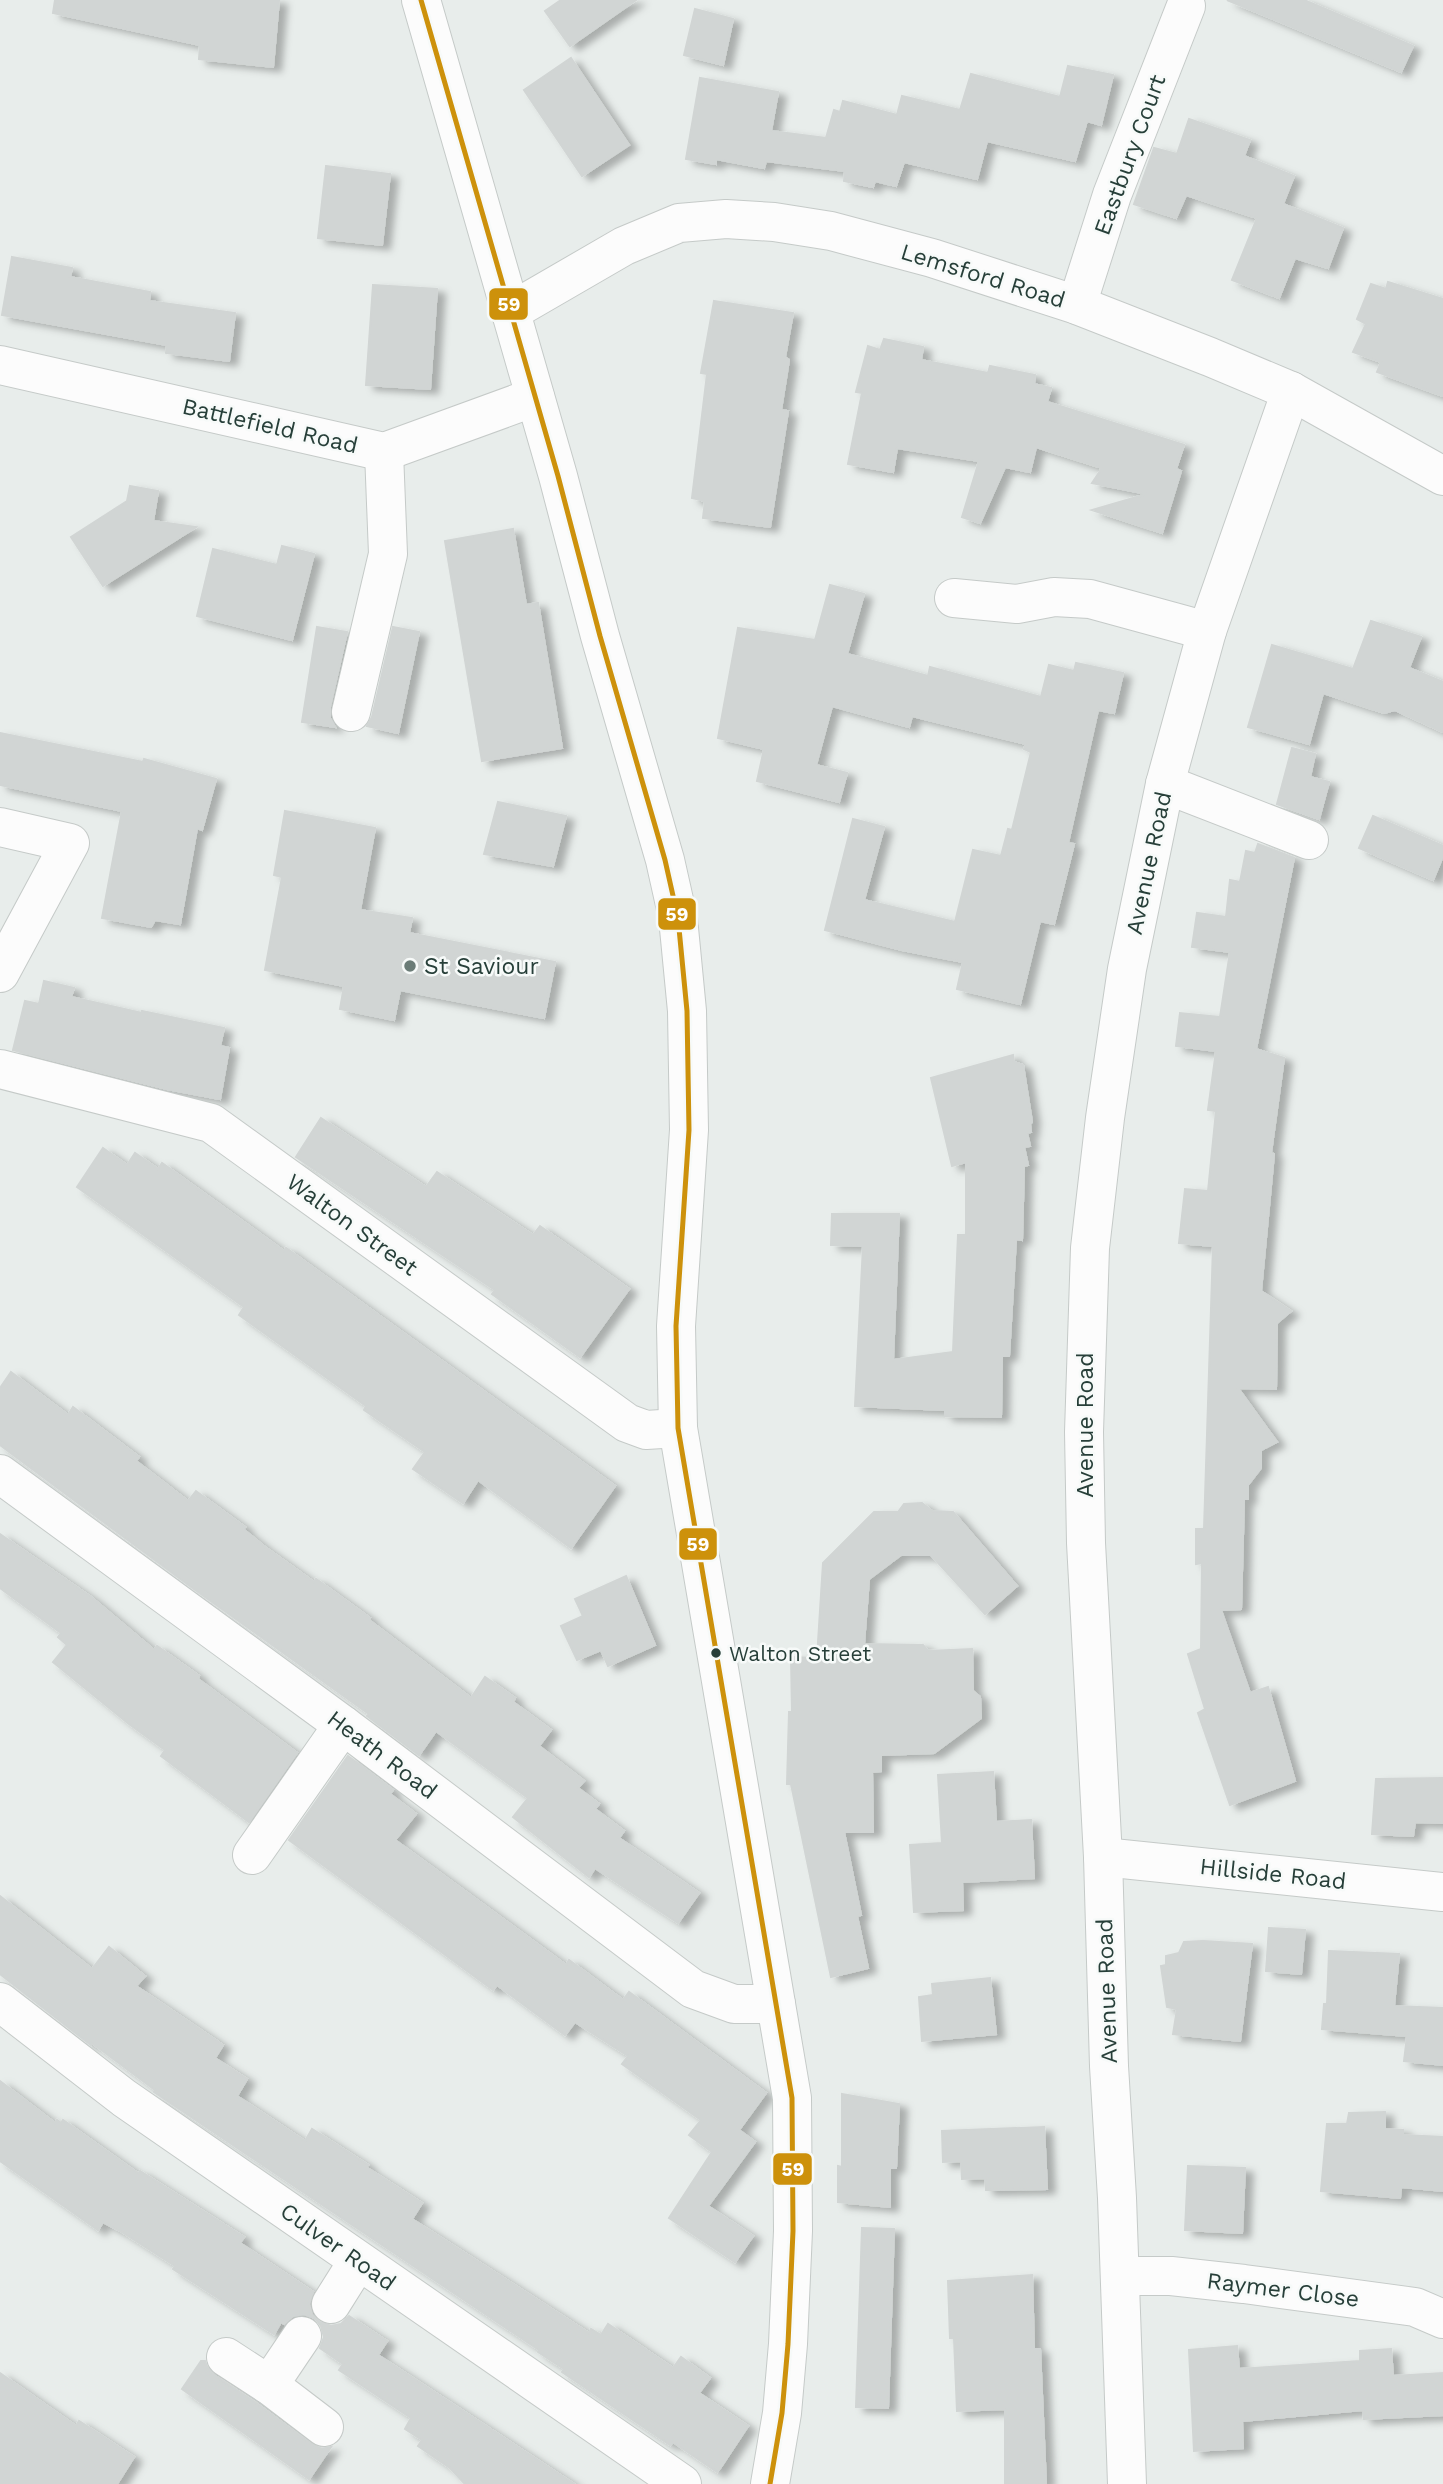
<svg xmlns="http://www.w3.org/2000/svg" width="1443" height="2484" font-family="'Work Sans',sans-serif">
<defs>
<filter id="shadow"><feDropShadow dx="8" dy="4.5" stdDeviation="3.5" flood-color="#0004"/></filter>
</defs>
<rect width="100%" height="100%" fill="#e8edeb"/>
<g fill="#d1d5d4" stroke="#d1d5d4" stroke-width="2" filter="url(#shadow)">
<path d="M 55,0 L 279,0 L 273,67 L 199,59 L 200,45 L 53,13 Z"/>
<path d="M 561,0 L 636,0 L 570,46 L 545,11 Z"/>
<path d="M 1227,0 L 1304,0 L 1413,46 L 1401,72 Z"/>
<path d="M 695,9 L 733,19 L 723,65 L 684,55 Z"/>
<path d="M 571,58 L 629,145 L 582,176 L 524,90 Z"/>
<path d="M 1068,66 L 1113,75 L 1101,125 L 1087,121 L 1075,161 L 987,141 L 977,179 L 904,162 L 896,186 L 875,181 L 873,187 L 844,181 L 845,171 L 766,161 L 764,168 L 716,159 L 716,164 L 686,159 L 700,78 L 778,92 L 771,131 L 826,138 L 834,110 L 840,112 L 843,101 L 897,115 L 902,96 L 960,110 L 971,74 L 1060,97 Z"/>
<path d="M 1189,119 L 1250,140 L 1244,156 L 1294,176 L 1283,204 L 1343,228 L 1328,268 L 1295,258 L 1279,298 L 1232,280 L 1257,218 L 1186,195 L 1176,218 L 1134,204 L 1154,148 L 1177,154 Z"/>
<path d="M 326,166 L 390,174 L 382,245 L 318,238 Z"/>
<path d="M 12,257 L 72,268 L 70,277 L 150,292 L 149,301 L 235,313 L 229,361 L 166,353 L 167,345 L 2,315 Z"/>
<path d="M 1388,282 L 1443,299 L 1443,396 L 1377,372 L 1381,362 L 1353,352 L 1366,324 L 1357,319 L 1371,284 L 1386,289 Z"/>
<path d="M 373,285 L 437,289 L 430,389 L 366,385 Z"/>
<path d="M 714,301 L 793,313 L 785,357 L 789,360 L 781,410 L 788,411 L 770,527 L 703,518 L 705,501 L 692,498 L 707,374 L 701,373 Z"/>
<path d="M 884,339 L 923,347 L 921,360 L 988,373 L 990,366 L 1035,375 L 1034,384 L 1051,388 L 1047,402 L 1184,445 L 1176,469 L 1181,471 L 1162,533 L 1092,510 L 1147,494 L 1092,483 L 1102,468 L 1036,447 L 1030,472 L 1005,467 L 980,523 L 962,517 L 979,461 L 897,448 L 893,472 L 848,464 L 862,393 L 856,392 L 868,346 L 880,350 Z"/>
<path d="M 130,486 L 158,491 L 153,521 L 196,527 L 103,586 L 71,537 L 127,501 Z"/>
<path d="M 513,529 L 526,605 L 538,603 L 562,748 L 482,761 L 445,541 Z"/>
<path d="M 282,546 L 314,554 L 292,640 L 197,616 L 213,549 L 277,565 Z"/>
<path d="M 830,585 L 864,594 L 847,654 L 928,676 L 930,667 L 1041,697 L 1049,665 L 1074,671 L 1076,663 L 1123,673 L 1114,713 L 1098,710 L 1068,843 L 1074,844 L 1054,924 L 1040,921 L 1020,1004 L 957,989 L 963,962 L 902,950 L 825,930 L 853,819 L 884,827 L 864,900 L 955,922 L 973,850 L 1001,856 L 1008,829 L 1012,830 L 1031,752 L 1024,749 L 1026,744 L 912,716 L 909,727 L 832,706 L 816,765 L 847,773 L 839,802 L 757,781 L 764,749 L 718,738 L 738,628 L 815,640 Z"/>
<path d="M 1371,621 L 1421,637 L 1409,668 L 1443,682 L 1443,732 L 1395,710 L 1384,713 L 1323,693 L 1309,744 L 1248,727 L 1272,645 L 1353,669 Z"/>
<path d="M 317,627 L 347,632 L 330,707 L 330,718 L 335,727 L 302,722 Z"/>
<path d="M 393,627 L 419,632 L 398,733 L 367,726 L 372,717 Z"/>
<path d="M 0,733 L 143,762 L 144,759 L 216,779 L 202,830 L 197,828 L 180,924 L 155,920 L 151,927 L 102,918 L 122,811 L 0,785 Z"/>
<path d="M 1292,748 L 1315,754 L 1310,777 L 1329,782 L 1319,819 L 1277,804 Z"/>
<path d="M 498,802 L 566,816 L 553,866 L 484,854 Z"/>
<path d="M 285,811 L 375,828 L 360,910 L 412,918 L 409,933 L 555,962 L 544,1018 L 400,990 L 394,1020 L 340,1009 L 344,986 L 265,970 L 282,877 L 274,875 Z"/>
<path d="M 1373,816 L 1443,846 L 1443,856 L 1433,880 L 1359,848 Z"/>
<path d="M 1258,844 L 1294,858 L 1256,1049 L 1284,1058 L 1271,1153 L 1274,1154 L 1261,1291 L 1291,1311 L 1277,1323 L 1276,1389 L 1238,1388 L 1277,1442 L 1261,1450 L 1261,1468 L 1248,1485 L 1248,1499 L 1244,1499 L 1241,1609 L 1221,1610 L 1250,1693 L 1268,1687 L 1295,1781 L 1230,1805 L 1198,1713 L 1205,1709 L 1188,1654 L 1201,1649 L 1202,1563 L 1196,1564 L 1196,1529 L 1204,1529 L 1213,1246 L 1179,1243 L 1185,1189 L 1208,1191 L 1216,1111 L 1208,1110 L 1216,1051 L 1176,1046 L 1180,1013 L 1220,1017 L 1230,952 L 1192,947 L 1197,913 L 1226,917 L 1230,880 L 1240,882 L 1246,851 L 1255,853 Z"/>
<path d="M 44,981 L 74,988 L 71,997 L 142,1013 L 142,1011 L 224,1028 L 220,1046 L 229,1048 L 220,1099 L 167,1089 L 13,1050 L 25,1001 L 39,1004 Z"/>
<path d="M 1013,1055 L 1014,1062 L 1023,1065 L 1032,1122 L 1030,1124 L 1031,1132 L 1027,1133 L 1030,1146 L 1024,1147 L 1028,1165 L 1024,1166 L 1022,1240 L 1016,1239 L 1009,1356 L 1002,1356 L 1001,1417 L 945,1416 L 945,1410 L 855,1406 L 863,1246 L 831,1245 L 832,1214 L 899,1214 L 893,1360 L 953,1352 L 958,1235 L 966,1235 L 966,1162 L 952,1166 L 931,1078 Z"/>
<path d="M 321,1118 L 426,1187 L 437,1172 L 533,1235 L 540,1226 L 629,1289 L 580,1357 L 492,1294 L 495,1290 L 296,1157 Z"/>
<path d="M 103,1148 L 127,1165 L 135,1153 L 158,1169 L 162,1163 L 284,1251 L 286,1248 L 615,1486 L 571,1548 L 478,1480 L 463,1503 L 413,1469 L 425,1452 L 364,1410 L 366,1406 L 239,1315 L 244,1307 L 77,1187 Z"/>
<path d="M 11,1372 L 68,1415 L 73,1407 L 139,1457 L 136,1461 L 188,1501 L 196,1491 L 245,1527 L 243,1529 L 265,1547 L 314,1582 L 316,1579 L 370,1618 L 369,1620 L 471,1698 L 485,1677 L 515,1698 L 513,1702 L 551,1730 L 539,1746 L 584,1781 L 578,1788 L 599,1804 L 595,1809 L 624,1831 L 619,1838 L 699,1893 L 678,1923 L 595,1868 L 589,1877 L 513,1817 L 528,1798 L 436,1731 L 419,1755 L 367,1716 L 369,1714 L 194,1589 L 0,1445 L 0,1388 Z"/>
<path d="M 922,1503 L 932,1511 L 953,1512 L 1017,1586 L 985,1614 L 931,1555 L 901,1555 L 869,1579 L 864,1644 L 923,1645 L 928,1651 L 972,1649 L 973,1691 L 980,1697 L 981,1718 L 934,1753 L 881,1755 L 881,1771 L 872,1772 L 873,1832 L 844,1832 L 861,1915 L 857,1916 L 868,1968 L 831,1977 L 791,1784 L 787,1784 L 789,1712 L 792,1712 L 791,1657 L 817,1658 L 823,1563 L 874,1512 L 898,1512 L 904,1504 Z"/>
<path d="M 0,1534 L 91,1597 L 154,1650 L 157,1646 L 199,1676 L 198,1679 L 297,1753 L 249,1822 L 161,1756 L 165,1750 L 129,1724 L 53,1662 L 67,1645 L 58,1637 L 61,1633 L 0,1588 Z"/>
<path d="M 626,1576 L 655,1645 L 608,1666 L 601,1650 L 577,1660 L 561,1626 L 583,1616 L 575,1599 Z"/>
<path d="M 348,1756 L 393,1790 L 390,1794 L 416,1814 L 395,1840 L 566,1965 L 569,1960 L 623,2000 L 629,1992 L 766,2093 L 739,2130 L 755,2142 L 708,2206 L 753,2236 L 735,2262 L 669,2218 L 712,2152 L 689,2135 L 701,2120 L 622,2064 L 628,2056 L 575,2022 L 565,2035 L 497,1985 L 493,1990 L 289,1840 Z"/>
<path d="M 993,1772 L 996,1822 L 1031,1820 L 1034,1878 L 962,1882 L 963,1910 L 914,1912 L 910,1845 L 942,1843 L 938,1775 Z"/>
<path d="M 1443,1778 L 1443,1823 L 1415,1822 L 1413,1836 L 1372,1834 L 1376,1779 Z"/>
<path d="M 0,1896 L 92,1969 L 109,1947 L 145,1976 L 136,1986 L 223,2045 L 215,2058 L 247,2079 L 237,2096 L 305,2141 L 312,2129 L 368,2165 L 366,2167 L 422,2203 L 412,2219 L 589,2333 L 591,2329 L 601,2335 L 608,2324 L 673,2368 L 681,2357 L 710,2378 L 699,2393 L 748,2426 L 721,2467 L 717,2472 L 673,2442 L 670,2445 L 562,2372 L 564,2369 L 538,2352 L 539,2350 L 154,2092 L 155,2090 L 92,2043 L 91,2045 L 0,1974 Z"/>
<path d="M 1269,1928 L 1305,1930 L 1301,1974 L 1266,1971 Z"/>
<path d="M 1203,1941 L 1252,1944 L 1240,2041 L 1173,2034 L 1177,2009 L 1167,2007 L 1161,1966 L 1166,1965 L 1166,1956 L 1179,1953 L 1184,1942 Z"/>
<path d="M 1329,1951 L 1399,1954 L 1394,2006 L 1443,2008 L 1443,2065 L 1404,2061 L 1407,2036 L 1322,2029 L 1324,2004 L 1327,2004 Z"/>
<path d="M 990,1978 L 996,2034 L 922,2041 L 919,1997 L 933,1995 L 932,1984 Z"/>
<path d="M 0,2081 L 55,2123 L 57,2120 L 61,2123 L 63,2120 L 139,2174 L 140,2171 L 244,2237 L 240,2243 L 313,2292 L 309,2304 L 312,2315 L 319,2322 L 331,2326 L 341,2324 L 349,2316 L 387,2341 L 378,2355 L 574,2484 L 465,2484 L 450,2468 L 418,2446 L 422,2440 L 405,2429 L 411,2418 L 339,2370 L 343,2364 L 320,2348 L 324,2337 L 321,2326 L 315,2318 L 304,2314 L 293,2316 L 284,2324 L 281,2322 L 274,2334 L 173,2269 L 175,2266 L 122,2232 L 103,2222 L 98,2230 L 0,2161 Z"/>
<path d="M 842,2094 L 899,2104 L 896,2168 L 890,2168 L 890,2207 L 838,2202 L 838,2166 L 842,2167 Z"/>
<path d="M 1385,2112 L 1385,2129 L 1403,2130 L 1403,2135 L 1443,2137 L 1443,2191 L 1401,2187 L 1400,2198 L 1321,2191 L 1327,2124 L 1347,2124 L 1349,2113 Z"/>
<path d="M 1044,2127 L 1047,2189 L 986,2190 L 985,2178 L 962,2179 L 961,2161 L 943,2162 L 942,2131 Z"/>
<path d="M 1188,2166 L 1245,2168 L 1242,2233 L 1185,2230 Z"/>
<path d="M 862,2228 L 894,2229 L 888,2408 L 856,2407 Z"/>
<path d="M 1032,2275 L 1034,2349 L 1040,2349 L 1046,2484 L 1005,2484 L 1005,2409 L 957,2411 L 954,2338 L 950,2338 L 948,2281 Z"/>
<path d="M 1237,2346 L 1239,2369 L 1360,2361 L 1360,2351 L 1391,2349 L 1393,2376 L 1443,2373 L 1443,2415 L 1364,2419 L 1363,2410 L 1242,2421 L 1243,2448 L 1194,2451 L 1189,2350 Z"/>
<path d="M 201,2361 L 205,2361 L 207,2367 L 214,2375 L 256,2403 L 311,2444 L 321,2449 L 331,2447 L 309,2479 L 182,2389 Z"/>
<path d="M 0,2373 L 76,2426 L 79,2421 L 134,2457 L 117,2484 L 0,2484 Z"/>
</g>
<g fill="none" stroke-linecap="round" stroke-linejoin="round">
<g stroke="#c5cac8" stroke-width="40">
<g id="minor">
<path d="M 421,0 L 558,476 L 600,636 L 665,860 L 678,918 L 687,1011 L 689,1130 L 676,1326 L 678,1428 L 792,2098 L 793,2231 L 788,2344 L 782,2413 L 770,2484"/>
<path d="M 1077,305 L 1112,195 L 1186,6"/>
<path d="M 510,312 L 624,246 L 679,223 L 726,219 L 774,222 L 831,231 L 932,258 L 1077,305 L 1210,357 L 1291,391 L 1443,476"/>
<path d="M 0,365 L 384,452 L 535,397"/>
<path d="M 954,598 L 1017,604 L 1054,597 L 1090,599 L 1207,631"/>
<path d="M 351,712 L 388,554 L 384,452"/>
<path d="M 1165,784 L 1309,840"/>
<path d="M 0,827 L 70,843 L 0,973"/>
<path d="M 0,1069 L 211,1123 L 627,1423 L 646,1430 L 678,1428"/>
<path d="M 0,1474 L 343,1725 L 693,1989 L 734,2004 L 776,2004"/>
<path d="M 252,1855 L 343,1725"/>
<path d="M 1103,1857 L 1443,1892"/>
<path d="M 0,2002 L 124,2098 L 682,2484"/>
<path d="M 1120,2276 L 1171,2276 L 1244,2284 L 1415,2307 L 1443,2319"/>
<path d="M 331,2304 L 358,2261"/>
<path d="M 226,2357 L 269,2385 L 324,2427"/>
<path d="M 269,2385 L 302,2336"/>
<path d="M 1127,2484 L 1117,2198 L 1109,2066 L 1103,1857 L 1086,1543 L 1084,1432 L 1090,1248 L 1105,1118 L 1127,969 L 1165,784 L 1207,631 L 1291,391"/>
</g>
</g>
<use href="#minor" stroke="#fcfcfc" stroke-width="38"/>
<g stroke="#f7faf9" stroke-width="10">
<path id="bus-1" d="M 421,0 L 558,476 L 600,636 L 665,860 L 678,918 L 687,1011 L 689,1130 L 676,1326 L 678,1428 L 792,2098 L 793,2231 L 788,2344 L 782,2413 L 770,2484"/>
</g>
<use href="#bus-1" stroke="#cd910b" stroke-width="5"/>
</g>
<circle fill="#6b7c77" stroke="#f7faf9" stroke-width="2.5" cx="410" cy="966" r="7"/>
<circle fill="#273f39" stroke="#f7faf9" stroke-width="2.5" cx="716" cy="1653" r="6"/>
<g text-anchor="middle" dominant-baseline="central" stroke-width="5" stroke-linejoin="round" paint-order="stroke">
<g font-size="21" fill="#273f39" stroke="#f7faf9" text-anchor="start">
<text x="729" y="1653">Walton Street</text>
</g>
<g font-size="23" fill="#273f39" stroke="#f7faf9">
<text transform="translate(1130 155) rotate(-70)">Eastbury Court</text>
<text transform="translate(983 276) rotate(17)">Lemsford Road</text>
<text transform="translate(270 426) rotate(13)">Battlefield Road</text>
<text transform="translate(1149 863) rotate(-78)">Avenue Road</text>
<text transform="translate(352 1225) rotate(36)">Walton Street</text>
<text transform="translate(1085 1425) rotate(-90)">Avenue Road</text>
<text transform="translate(382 1755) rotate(37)">Heath Road</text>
<text transform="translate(1273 1874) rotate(6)">Hillside Road</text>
<text transform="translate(1107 1991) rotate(-92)">Avenue Road</text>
<text transform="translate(338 2247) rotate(35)">Culver Road</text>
<text transform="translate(1283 2290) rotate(7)">Raymer Close</text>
</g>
<g font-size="23" fill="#273f39" stroke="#f7faf9" text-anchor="start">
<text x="424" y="966">St Saviour</text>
</g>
</g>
<g stroke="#f7faf9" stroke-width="2.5">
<rect x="488" y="287" width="41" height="34" rx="7" fill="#cd910b"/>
<rect x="657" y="897" width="40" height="34" rx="7" fill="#cd910b"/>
<rect x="678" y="1527" width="40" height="34" rx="7" fill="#cd910b"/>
<rect x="772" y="2152" width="41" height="34" rx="7" fill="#cd910b"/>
</g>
<g font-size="19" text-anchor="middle" font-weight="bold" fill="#fff">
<text x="509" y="311">59</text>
<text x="677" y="921">59</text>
<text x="698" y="1551">59</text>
<text x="793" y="2176">59</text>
</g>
</svg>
